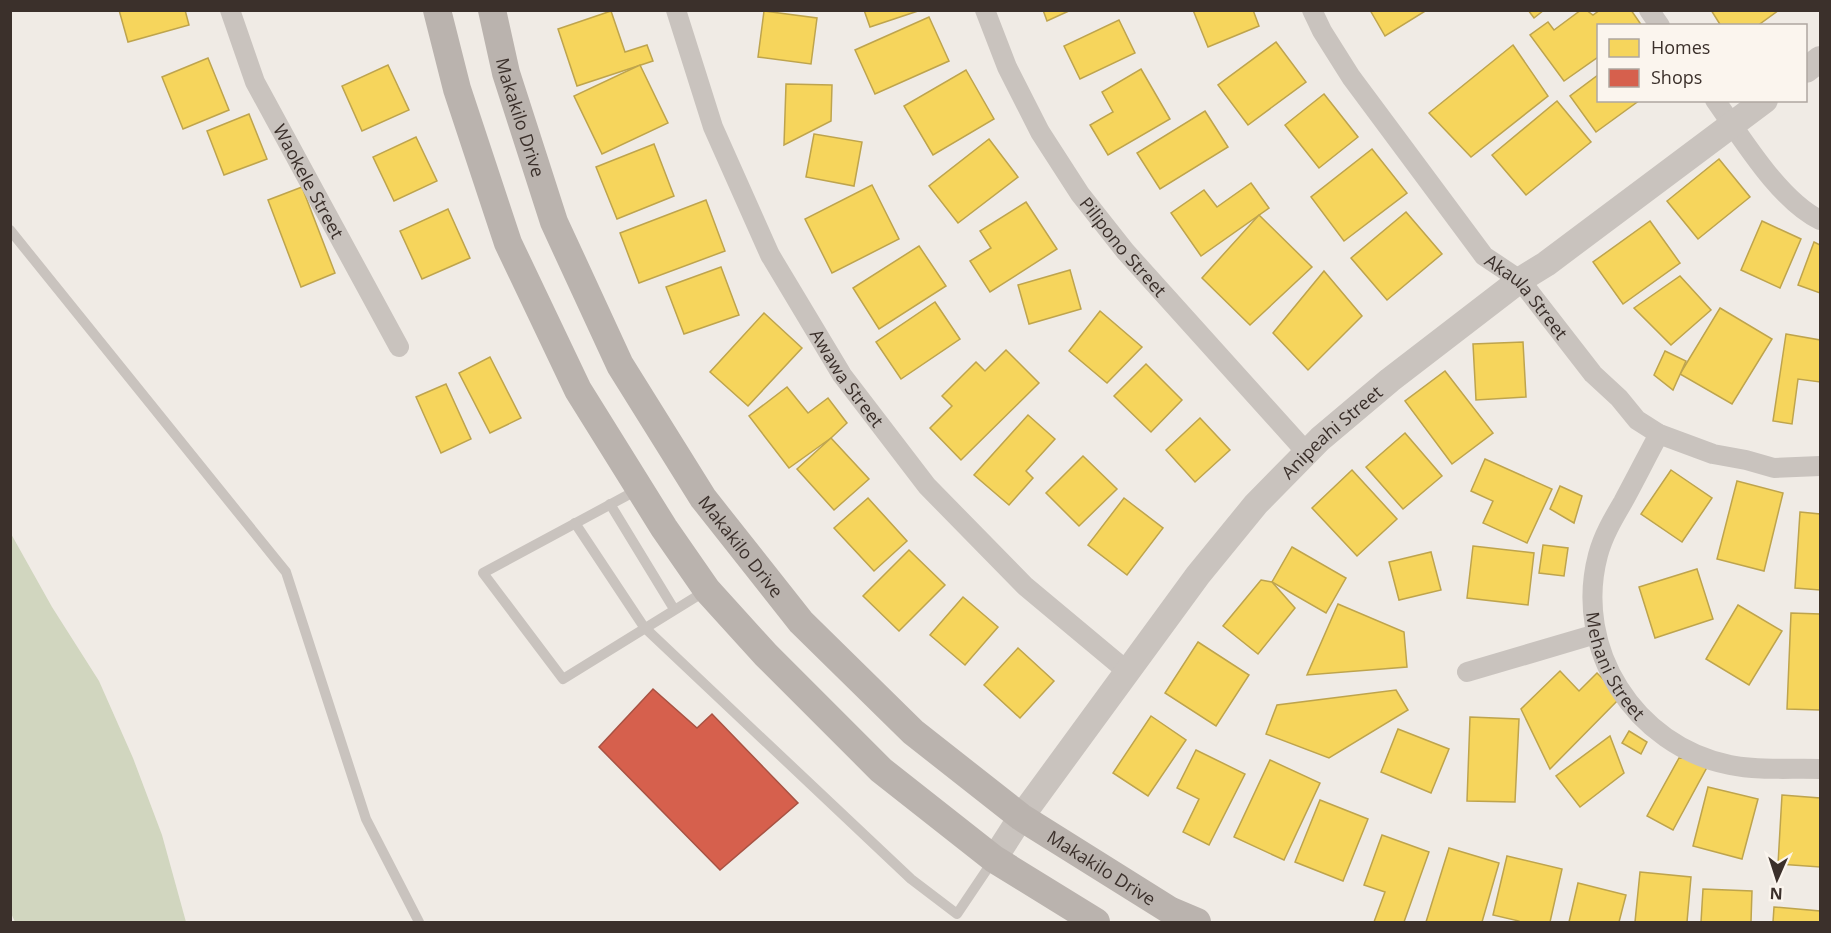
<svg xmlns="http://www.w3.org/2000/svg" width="1831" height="933" font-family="'Open Sans',sans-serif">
<rect width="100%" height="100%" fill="#f0ebe5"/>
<path fill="#d1d6bf" d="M 10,532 L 52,607 L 99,681 L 133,758 L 162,835 L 186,922 L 15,922 L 10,911 Z"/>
<g fill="#f6d55c" stroke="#bea44d" stroke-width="1.5">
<path d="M 119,10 L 185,10 L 189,25 L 128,42 Z"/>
<path d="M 864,10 L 921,10 L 870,27 Z"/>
<path d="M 1043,10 L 1071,10 L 1047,21 Z"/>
<path d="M 1193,10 L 1253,10 L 1259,26 L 1208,47 Z"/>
<path d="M 1370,10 L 1427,10 L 1385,36 Z"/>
<path d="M 1528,10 L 1544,10 L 1534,18 Z"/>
<path d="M 1581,10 L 1586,10 L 1593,15 L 1600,10 L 1631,10 L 1642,26 L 1598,26 L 1598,57 L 1564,81 L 1530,35 L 1548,22 L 1554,30 Z"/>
<path d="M 1711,10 L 1779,10 L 1757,26 L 1721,26 Z"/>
<path d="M 611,11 L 625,52 L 647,45 L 653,61 L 577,86 L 558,29 Z"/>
<path d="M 764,11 L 817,18 L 811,64 L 758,57 Z"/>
<path d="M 929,17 L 949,61 L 875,94 L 855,50 Z"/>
<path d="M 1119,20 L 1135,53 L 1080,79 L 1064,46 Z"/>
<path d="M 1276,42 L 1306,82 L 1248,125 L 1218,85 Z"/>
<path d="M 1513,45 L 1548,96 L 1471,157 L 1429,113 Z"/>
<path d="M 208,58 L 229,110 L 183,129 L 162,77 Z"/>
<path d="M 388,65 L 409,110 L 362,131 L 342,86 Z"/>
<path d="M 640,65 L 668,123 L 602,154 L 574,96 Z"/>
<path d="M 1141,69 L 1170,119 L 1108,155 L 1090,125 L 1113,112 L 1102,92 Z"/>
<path d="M 966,70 L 994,119 L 933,155 L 904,106 Z"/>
<path d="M 1598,75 L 1598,100 L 1640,100 L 1596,132 L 1570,96 Z"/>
<path d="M 786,84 L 832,85 L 831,121 L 784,145 Z"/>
<path d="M 1324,94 L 1358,137 L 1319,168 L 1285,125 Z"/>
<path d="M 1557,101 L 1591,142 L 1526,195 L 1492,155 Z"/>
<path d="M 1205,111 L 1228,147 L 1160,189 L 1137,153 Z"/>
<path d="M 249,114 L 267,159 L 224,175 L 207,131 Z"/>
<path d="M 814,134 L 862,142 L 854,186 L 806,177 Z"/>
<path d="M 416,137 L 437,181 L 394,201 L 373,157 Z"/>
<path d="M 989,139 L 1018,177 L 958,223 L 929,186 Z"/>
<path d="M 654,144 L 674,196 L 617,219 L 596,167 Z"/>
<path d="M 1372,149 L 1407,193 L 1344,241 L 1311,197 Z"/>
<path d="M 1719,159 L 1750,197 L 1698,239 L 1667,201 Z"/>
<path d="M 1251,183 L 1269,208 L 1201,256 L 1171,213 L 1204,190 L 1217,207 Z"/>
<path d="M 872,185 L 899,239 L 832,273 L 805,219 Z"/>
<path d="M 302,187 L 335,273 L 301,287 L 268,200 Z"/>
<path d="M 706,200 L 725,251 L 639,283 L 620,233 Z"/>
<path d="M 1026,202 L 1057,249 L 990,292 L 970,261 L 991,248 L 980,231 Z"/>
<path d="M 448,209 L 470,258 L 422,279 L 400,231 Z"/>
<path d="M 1406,212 L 1442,254 L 1387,300 L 1351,258 Z"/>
<path d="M 1259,215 L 1312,267 L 1250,325 L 1202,278 Z"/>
<path d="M 1650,221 L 1680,263 L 1623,304 L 1593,262 Z"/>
<path d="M 1762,221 L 1801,239 L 1780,288 L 1741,270 Z"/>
<path d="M 1814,242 L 1820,245 L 1820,293 L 1798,285 Z"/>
<path d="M 919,246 L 946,286 L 879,329 L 853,288 Z"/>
<path d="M 721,267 L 739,315 L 684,334 L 666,287 Z"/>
<path d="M 1070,270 L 1081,309 L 1029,324 L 1018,285 Z"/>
<path d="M 1324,271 L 1362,316 L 1308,370 L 1273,333 Z"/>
<path d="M 1680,276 L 1711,310 L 1671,345 L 1634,308 Z"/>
<path d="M 935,302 L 960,339 L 901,379 L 876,342 Z"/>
<path d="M 1720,308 L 1772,339 L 1732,404 L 1680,374 Z"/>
<path d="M 1100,311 L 1142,347 L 1107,383 L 1069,351 Z"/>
<path d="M 764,313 L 802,348 L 748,406 L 710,372 Z"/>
<path d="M 1786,334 L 1820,340 L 1820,382 L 1798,379 L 1792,424 L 1773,421 Z"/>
<path d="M 1523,342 L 1526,397 L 1476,400 L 1473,344 Z"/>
<path d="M 1006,350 L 1039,383 L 961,460 L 930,428 L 952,406 L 942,396 L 976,362 L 985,371 Z"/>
<path d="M 1665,351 L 1686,361 L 1673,390 L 1654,375 Z"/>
<path d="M 490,357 L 521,418 L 490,433 L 459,373 Z"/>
<path d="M 1146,364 L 1182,400 L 1151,432 L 1114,396 Z"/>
<path d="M 1445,371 L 1493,433 L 1452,464 L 1405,401 Z"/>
<path d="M 446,384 L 471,439 L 441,453 L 416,397 Z"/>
<path d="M 787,387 L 808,413 L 828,398 L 847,423 L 831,438 L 789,468 L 749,416 Z"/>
<path d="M 1028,415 L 1055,439 L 1026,471 L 1033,478 L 1009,505 L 974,475 Z"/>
<path d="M 1200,418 L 1230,450 L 1195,482 L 1166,450 Z"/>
<path d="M 1405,433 L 1442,476 L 1403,509 L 1366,467 Z"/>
<path d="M 831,438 L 869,479 L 834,510 L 797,469 Z"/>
<path d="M 1083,456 L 1117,489 L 1079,526 L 1046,493 Z"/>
<path d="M 1485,459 L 1552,489 L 1527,543 L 1483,523 L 1493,501 L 1471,491 Z"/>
<path d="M 1352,470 L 1397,519 L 1357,556 L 1312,508 Z"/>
<path d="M 1671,470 L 1712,498 L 1682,542 L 1641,514 Z"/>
<path d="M 1737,481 L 1783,493 L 1764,571 L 1717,559 Z"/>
<path d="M 1560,486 L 1582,496 L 1574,523 L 1550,509 Z"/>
<path d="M 868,498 L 907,541 L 874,571 L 834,528 Z"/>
<path d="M 1124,498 L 1163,528 L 1127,575 L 1088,545 Z"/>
<path d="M 1800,512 L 1820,514 L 1820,590 L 1795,588 Z"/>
<path d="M 1543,545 L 1568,548 L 1564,576 L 1539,573 Z"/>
<path d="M 1473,546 L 1534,553 L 1528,605 L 1467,598 Z"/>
<path d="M 1292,547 L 1346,578 L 1326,613 L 1272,582 Z"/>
<path d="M 909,550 L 945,585 L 899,631 L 863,596 Z"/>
<path d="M 1431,552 L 1441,590 L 1399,600 L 1389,562 Z"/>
<path d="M 1697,569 L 1713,619 L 1655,638 L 1639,587 Z"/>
<path d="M 1261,580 L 1272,582 L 1295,608 L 1258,654 L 1223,626 Z"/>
<path d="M 963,597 L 998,627 L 965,665 L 930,635 Z"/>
<path d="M 1338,604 L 1404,632 L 1407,667 L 1307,675 Z"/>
<path d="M 1738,605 L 1782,631 L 1749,685 L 1706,659 Z"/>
<path d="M 1791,613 L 1820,614 L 1820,710 L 1787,709 Z"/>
<path d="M 1198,642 L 1249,675 L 1216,726 L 1165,693 Z"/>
<path d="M 1018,648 L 1054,681 L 1020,718 L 984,685 Z"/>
<path d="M 1560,671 L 1579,691 L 1597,673 L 1621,697 L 1550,769 L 1521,709 Z"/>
<path d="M 1396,690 L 1408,710 L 1329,758 L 1266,734 L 1277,705 Z"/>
<path d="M 1151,716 L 1186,740 L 1148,796 L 1113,773 Z"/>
<path d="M 1470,717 L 1519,719 L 1515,802 L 1467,801 Z"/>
<path d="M 1398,729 L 1449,749 L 1431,793 L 1381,772 Z"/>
<path d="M 1629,731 L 1647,742 L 1641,754 L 1622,743 Z"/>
<path d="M 1610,736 L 1624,773 L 1580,807 L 1556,776 Z"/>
<path d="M 1196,750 L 1245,774 L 1209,845 L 1183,832 L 1199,799 L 1177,788 Z"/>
<path d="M 1679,758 L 1711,760 L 1673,830 L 1647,816 Z"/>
<path d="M 1270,760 L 1320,783 L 1284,860 L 1234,837 Z"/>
<path d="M 1708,787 L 1758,799 L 1742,859 L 1693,846 Z"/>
<path d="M 1782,795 L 1820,798 L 1820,867 L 1778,864 Z"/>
<path d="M 1320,800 L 1368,819 L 1343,881 L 1295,862 Z"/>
<path d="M 1382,835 L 1429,852 L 1404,922 L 1374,922 L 1385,892 L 1364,885 Z"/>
<path d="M 1449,848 L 1499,863 L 1482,922 L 1426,922 Z"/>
<path d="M 1507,856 L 1562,869 L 1550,922 L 1519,922 L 1519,921 L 1493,915 Z"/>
<path d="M 1640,872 L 1691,877 L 1687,922 L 1635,922 Z"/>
<path d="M 1578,883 L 1626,895 L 1619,922 L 1569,922 Z"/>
<path d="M 1703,889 L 1752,891 L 1751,922 L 1701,922 Z"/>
<path d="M 1774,907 L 1820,911 L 1820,922 L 1773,922 Z"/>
</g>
<path fill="#d6604d" stroke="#a85243" stroke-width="1.5" d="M 653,689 L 697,728 L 712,714 L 798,803 L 720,870 L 599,747 Z"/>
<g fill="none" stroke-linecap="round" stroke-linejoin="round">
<g stroke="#c9c3be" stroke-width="10">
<path d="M 10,230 L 286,572 L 366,819 L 419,922"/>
<path d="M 639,489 L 483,573 L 563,679 L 707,590"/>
<path d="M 610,504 L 674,609"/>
<path d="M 575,523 L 644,627 L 911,879 L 957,914 L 994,859"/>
</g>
<g stroke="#c9c3be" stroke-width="20">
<path id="s1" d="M 230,10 L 255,82 L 399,347"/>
<path id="s2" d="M 676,10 L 713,127 L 770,255 L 842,375 L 927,486 L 1025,586 L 1128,672"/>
<path id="s3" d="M 985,10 L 1007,67 L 1040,132 L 1080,194 L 1125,251 L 1307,453"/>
<path id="s4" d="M 1312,10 L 1322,31 L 1351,77 L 1484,256 L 1520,280 L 1593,374 L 1619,398 L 1637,420 L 1659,434 L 1713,454 L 1746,460 L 1774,468 L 1820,466"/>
<path d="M 1649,10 L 1660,26"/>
<path d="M 1715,100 C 1742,138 1779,200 1820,220"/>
<path id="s5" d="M 1659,434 C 1647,456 1635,480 1623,502 C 1613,519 1603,536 1598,555 C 1573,649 1635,746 1730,765 C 1759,771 1791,768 1820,769"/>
<path d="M 1467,672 L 1596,634"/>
</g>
<g stroke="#c9c3be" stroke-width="26">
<path d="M 1806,70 L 1820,59"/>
<path id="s6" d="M 994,859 L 1021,817 L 1198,575 L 1256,504 L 1320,439 L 1390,380 L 1520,280 L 1546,264 L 1765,100"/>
</g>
<g stroke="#bab3ae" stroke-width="28">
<path d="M 437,10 L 457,89 L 508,243 L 578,390 L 664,528 L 707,590 L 766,655 L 881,770 L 994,859 L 1096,922"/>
<path id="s7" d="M 492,10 L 506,73 L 554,222 L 620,365 L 703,498 L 801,622 L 913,732 L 1021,817 L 1171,911 L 1197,922"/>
</g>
</g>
<g text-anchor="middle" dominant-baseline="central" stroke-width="6" stroke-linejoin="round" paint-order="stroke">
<g font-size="18" fill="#3b302b" stroke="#fbf5ee">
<text stroke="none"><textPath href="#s7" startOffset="111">Makakilo Drive</textPath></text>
<text stroke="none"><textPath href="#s1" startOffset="189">Waokele Street</textPath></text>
<text stroke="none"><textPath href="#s3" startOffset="276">Pilipono Street</textPath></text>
<text stroke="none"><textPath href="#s4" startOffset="360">Akaula Street</textPath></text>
<text stroke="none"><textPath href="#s2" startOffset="408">Awawa Street</textPath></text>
<text stroke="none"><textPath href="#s6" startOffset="546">Anipeahi Street</textPath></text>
<text stroke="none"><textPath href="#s7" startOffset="597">Makakilo Drive</textPath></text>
<text stroke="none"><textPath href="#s5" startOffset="252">Mehani Street</textPath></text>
<text stroke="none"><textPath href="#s7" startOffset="1083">Makakilo Drive</textPath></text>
</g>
</g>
<rect width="1831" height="933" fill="none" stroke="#3b302b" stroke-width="24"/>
<rect x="1597" y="24" width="210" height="78" fill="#fbf5ee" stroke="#aea6a0" stroke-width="1.5"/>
<rect x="1609" y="39" width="30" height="18" fill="#f6d55c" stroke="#aea6a0" stroke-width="1.5"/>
<text x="1651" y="54" font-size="18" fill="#3b302b">Homes</text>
<rect x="1609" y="69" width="30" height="18" fill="#d6604d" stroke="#aea6a0" stroke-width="1.5"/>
<text x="1651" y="84" font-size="18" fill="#3b302b">Shops</text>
<g transform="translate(1777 879) rotate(183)" stroke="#fbf5ee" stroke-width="4.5" paint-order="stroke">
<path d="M0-4.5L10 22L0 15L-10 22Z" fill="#3b302b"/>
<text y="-9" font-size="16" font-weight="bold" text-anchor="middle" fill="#3b302b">N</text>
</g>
</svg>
